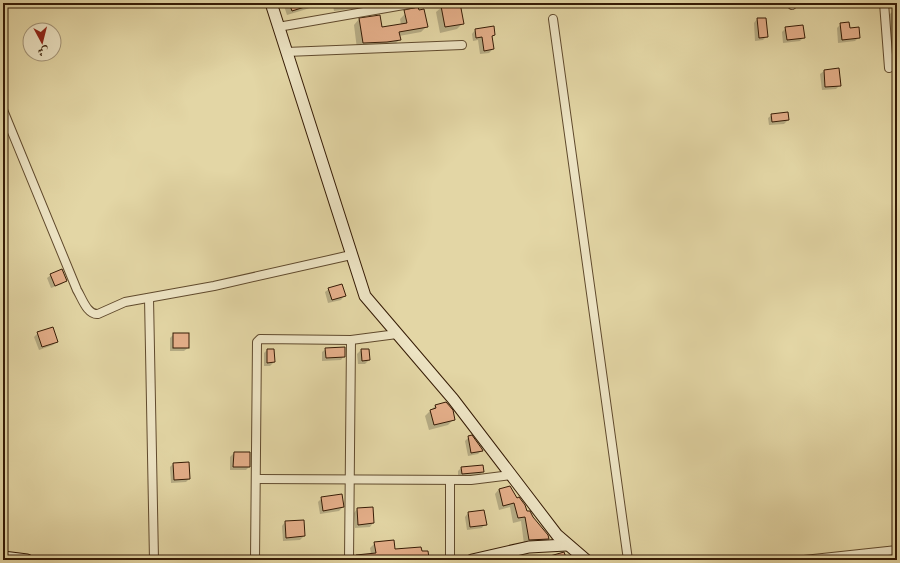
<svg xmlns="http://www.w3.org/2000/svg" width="900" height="563" font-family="'Libre Bodoni',Amiri,serif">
<rect width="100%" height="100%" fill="#e3d6a5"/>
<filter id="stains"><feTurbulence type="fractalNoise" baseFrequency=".005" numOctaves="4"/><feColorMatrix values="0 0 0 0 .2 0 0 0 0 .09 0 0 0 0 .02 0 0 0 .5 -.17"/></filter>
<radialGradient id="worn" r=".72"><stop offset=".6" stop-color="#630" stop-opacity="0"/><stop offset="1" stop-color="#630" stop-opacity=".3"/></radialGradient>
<g fill="#0003">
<path d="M 283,3 L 315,3 L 310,8 L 287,15 Z"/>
<path d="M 320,3 L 392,3 L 352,13 L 351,9 L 334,11 L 333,6 L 320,8 Z"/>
<path d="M 442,7 L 463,23 L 457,29 L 440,33 L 436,12 Z"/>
<path d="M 894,10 L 897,10 L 897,43 L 890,43 L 888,16 Z"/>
<path d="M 405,14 L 427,26 L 421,32 L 399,36 L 400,39 L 394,45 L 357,49 L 354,25 L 359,19 L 379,16 L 382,29 L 401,25 L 400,19 Z"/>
<path d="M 757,19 L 767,36 L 763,40 L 755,41 L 754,23 Z"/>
<path d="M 841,24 L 849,29 L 858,38 L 855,41 L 838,43 L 837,28 Z"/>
<path d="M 786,28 L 804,37 L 800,41 L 783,43 L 782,32 Z"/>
<path d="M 475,30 L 494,35 L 491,38 L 493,49 L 489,53 L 480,54 L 478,40 L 473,41 L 472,34 Z"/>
<path d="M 838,69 L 840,85 L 836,89 L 822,90 L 820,74 L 824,71 Z"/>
<path d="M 772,115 L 788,120 L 784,124 L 769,125 L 768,118 Z"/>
<path d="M 51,275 L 66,280 L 62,284 L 51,288 L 47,278 Z"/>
<path d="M 329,289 L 344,296 L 341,300 L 328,303 L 325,292 Z"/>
<path d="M 38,333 L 57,342 L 53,345 L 39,350 L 34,337 Z"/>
<path d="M 174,334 L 188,348 L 184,351 L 170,351 L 170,338 Z"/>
<path d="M 326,349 L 344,356 L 341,360 L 322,361 L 322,352 Z"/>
<path d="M 267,350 L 274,362 L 270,366 L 264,366 L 264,353 Z"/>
<path d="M 361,350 L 368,350 L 369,360 L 365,364 L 358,364 L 357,354 Z"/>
<path d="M 446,403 L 454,419 L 448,425 L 429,430 L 425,416 L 435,406 Z"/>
<path d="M 469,437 L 481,451 L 478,454 L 468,456 L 465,441 Z"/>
<path d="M 234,453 L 249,453 L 249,467 L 246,470 L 230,470 L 230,457 Z"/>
<path d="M 173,464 L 189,479 L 186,482 L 171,483 L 170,467 Z"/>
<path d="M 461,468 L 483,472 L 479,475 L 458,478 L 458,471 Z"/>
<path d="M 499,489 L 526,513 L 548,538 L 543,543 L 524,544 L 521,521 L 513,523 L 510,507 L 499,510 L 495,494 Z"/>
<path d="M 322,498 L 343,507 L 339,511 L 320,514 L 318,502 Z"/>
<path d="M 357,509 L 373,523 L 370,527 L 355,528 L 354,513 Z"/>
<path d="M 468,513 L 485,524 L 482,528 L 467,530 L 465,517 Z"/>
<path d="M 285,522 L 304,536 L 300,540 L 283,541 L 282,526 Z"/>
<path d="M 375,543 L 394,550 L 427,552 L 428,560 L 360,560 L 371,554 L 370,548 Z"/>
</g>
<g fill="#e4ae89" stroke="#351b05">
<path d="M 289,3 L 310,3 L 311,5 L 292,11 Z"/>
<path d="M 357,3 L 378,3 L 378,4 L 358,7 Z"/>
<path d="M 460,3 L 464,24 L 445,27 L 441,6 Z"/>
<path d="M 418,7 L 419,10 L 424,9 L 428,27 L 399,32 L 401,40 L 387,42 L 363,43 L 359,18 L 380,15 L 382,27 L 407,23 L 404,10 Z"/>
<path d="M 757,18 L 766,18 L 768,37 L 759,38 Z"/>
<path d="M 849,22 L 850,28 L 859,27 L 860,38 L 842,40 L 840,23 Z"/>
<path d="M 803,25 L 805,38 L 787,40 L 785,27 Z"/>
<path d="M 494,26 L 495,35 L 492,36 L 494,49 L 484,51 L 482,37 L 476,38 L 475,29 Z"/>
<path d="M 839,68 L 841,86 L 825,87 L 824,70 Z"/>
<path d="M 788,112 L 789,120 L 772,122 L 771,114 Z"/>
<path d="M 62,269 L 67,281 L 55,286 L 50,274 Z"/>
<path d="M 342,284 L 346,296 L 332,300 L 328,288 Z"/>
<path d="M 53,327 L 58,342 L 42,347 L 37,332 Z"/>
<rect x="173" y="333" width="16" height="15"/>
<path d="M 345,347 L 345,357 L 326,358 L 325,348 Z"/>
<path d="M 267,349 L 274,349 L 275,362 L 267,363 Z"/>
<path d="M 361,349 L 369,349 L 370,360 L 362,361 Z"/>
<path d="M 446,402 L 453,410 L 455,420 L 434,425 L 430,410 L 436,408 L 435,405 Z"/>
<path d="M 472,435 L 482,449 L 483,451 L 471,453 L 468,436 Z"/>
<path d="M 234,452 L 250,452 L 250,467 L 233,467 Z"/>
<path d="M 189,462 L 190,479 L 174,480 L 173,463 Z"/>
<path d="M 483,465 L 484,472 L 462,474 L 461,467 Z"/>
<path d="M 510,486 L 517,498 L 519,497 L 525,505 L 527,511 L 530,511 L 533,517 L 548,535 L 549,539 L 529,540 L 525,517 L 518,518 L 514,503 L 503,506 L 499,489 Z"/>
<path d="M 342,494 L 344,507 L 323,511 L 321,497 Z"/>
<path d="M 373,507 L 374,523 L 358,525 L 357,508 Z"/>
<path d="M 484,510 L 487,525 L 470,527 L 468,512 Z"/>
<path d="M 304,520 L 305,536 L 286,538 L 285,521 Z"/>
<path d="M 394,540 L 395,549 L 421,547 L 422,551 L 428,551 L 429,558 L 407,560 L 356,560 L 356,555 L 376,553 L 374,542 Z"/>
<path d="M 564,552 L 567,560 L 543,560 L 543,558 Z"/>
</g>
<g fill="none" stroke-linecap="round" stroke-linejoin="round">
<g stroke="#604a2d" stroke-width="10">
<g id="street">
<path d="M 884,3 L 889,68"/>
<path d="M 792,5 L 793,3"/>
<path d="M 553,19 L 628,560"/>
<path d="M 278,27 L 415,3"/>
<path d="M 286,52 L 462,45"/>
<path d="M 3,110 L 77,290 C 82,298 87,315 98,314 L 125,302 L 214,286 L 351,255"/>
<path d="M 149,298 L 154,560"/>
<path d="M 257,479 L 471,480 L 511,475"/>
<path d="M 450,480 L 450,560"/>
<path d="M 255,560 L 257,342 L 260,339 L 351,340 L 397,334"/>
<path d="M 349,560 L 351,340"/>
<path d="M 804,560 L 897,550"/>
</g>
</g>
<g stroke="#351b05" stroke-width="13">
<g id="secondary">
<path d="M 271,3 L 365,296 L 453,399 L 557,535 L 586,560"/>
<path d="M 3,557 L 27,560"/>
<path d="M 472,560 L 529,547 L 566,545"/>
</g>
</g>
<use href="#street" stroke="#ede4c4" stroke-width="8"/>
<use href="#secondary" stroke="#ede4c4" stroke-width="11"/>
</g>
<rect width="900" height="563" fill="none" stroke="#e3d6a5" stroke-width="16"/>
<rect x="4" y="4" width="892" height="555" fill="none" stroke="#351b05" stroke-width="2"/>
<rect x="8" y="8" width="884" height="547" fill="none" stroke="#351b05"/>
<g transform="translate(42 42) rotate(173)"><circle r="19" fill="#ede4c4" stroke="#a39478"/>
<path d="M0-3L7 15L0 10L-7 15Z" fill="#8f2418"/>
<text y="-6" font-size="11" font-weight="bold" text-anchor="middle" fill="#351b05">ش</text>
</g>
<rect width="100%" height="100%" filter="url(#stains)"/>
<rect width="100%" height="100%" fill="url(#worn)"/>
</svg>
